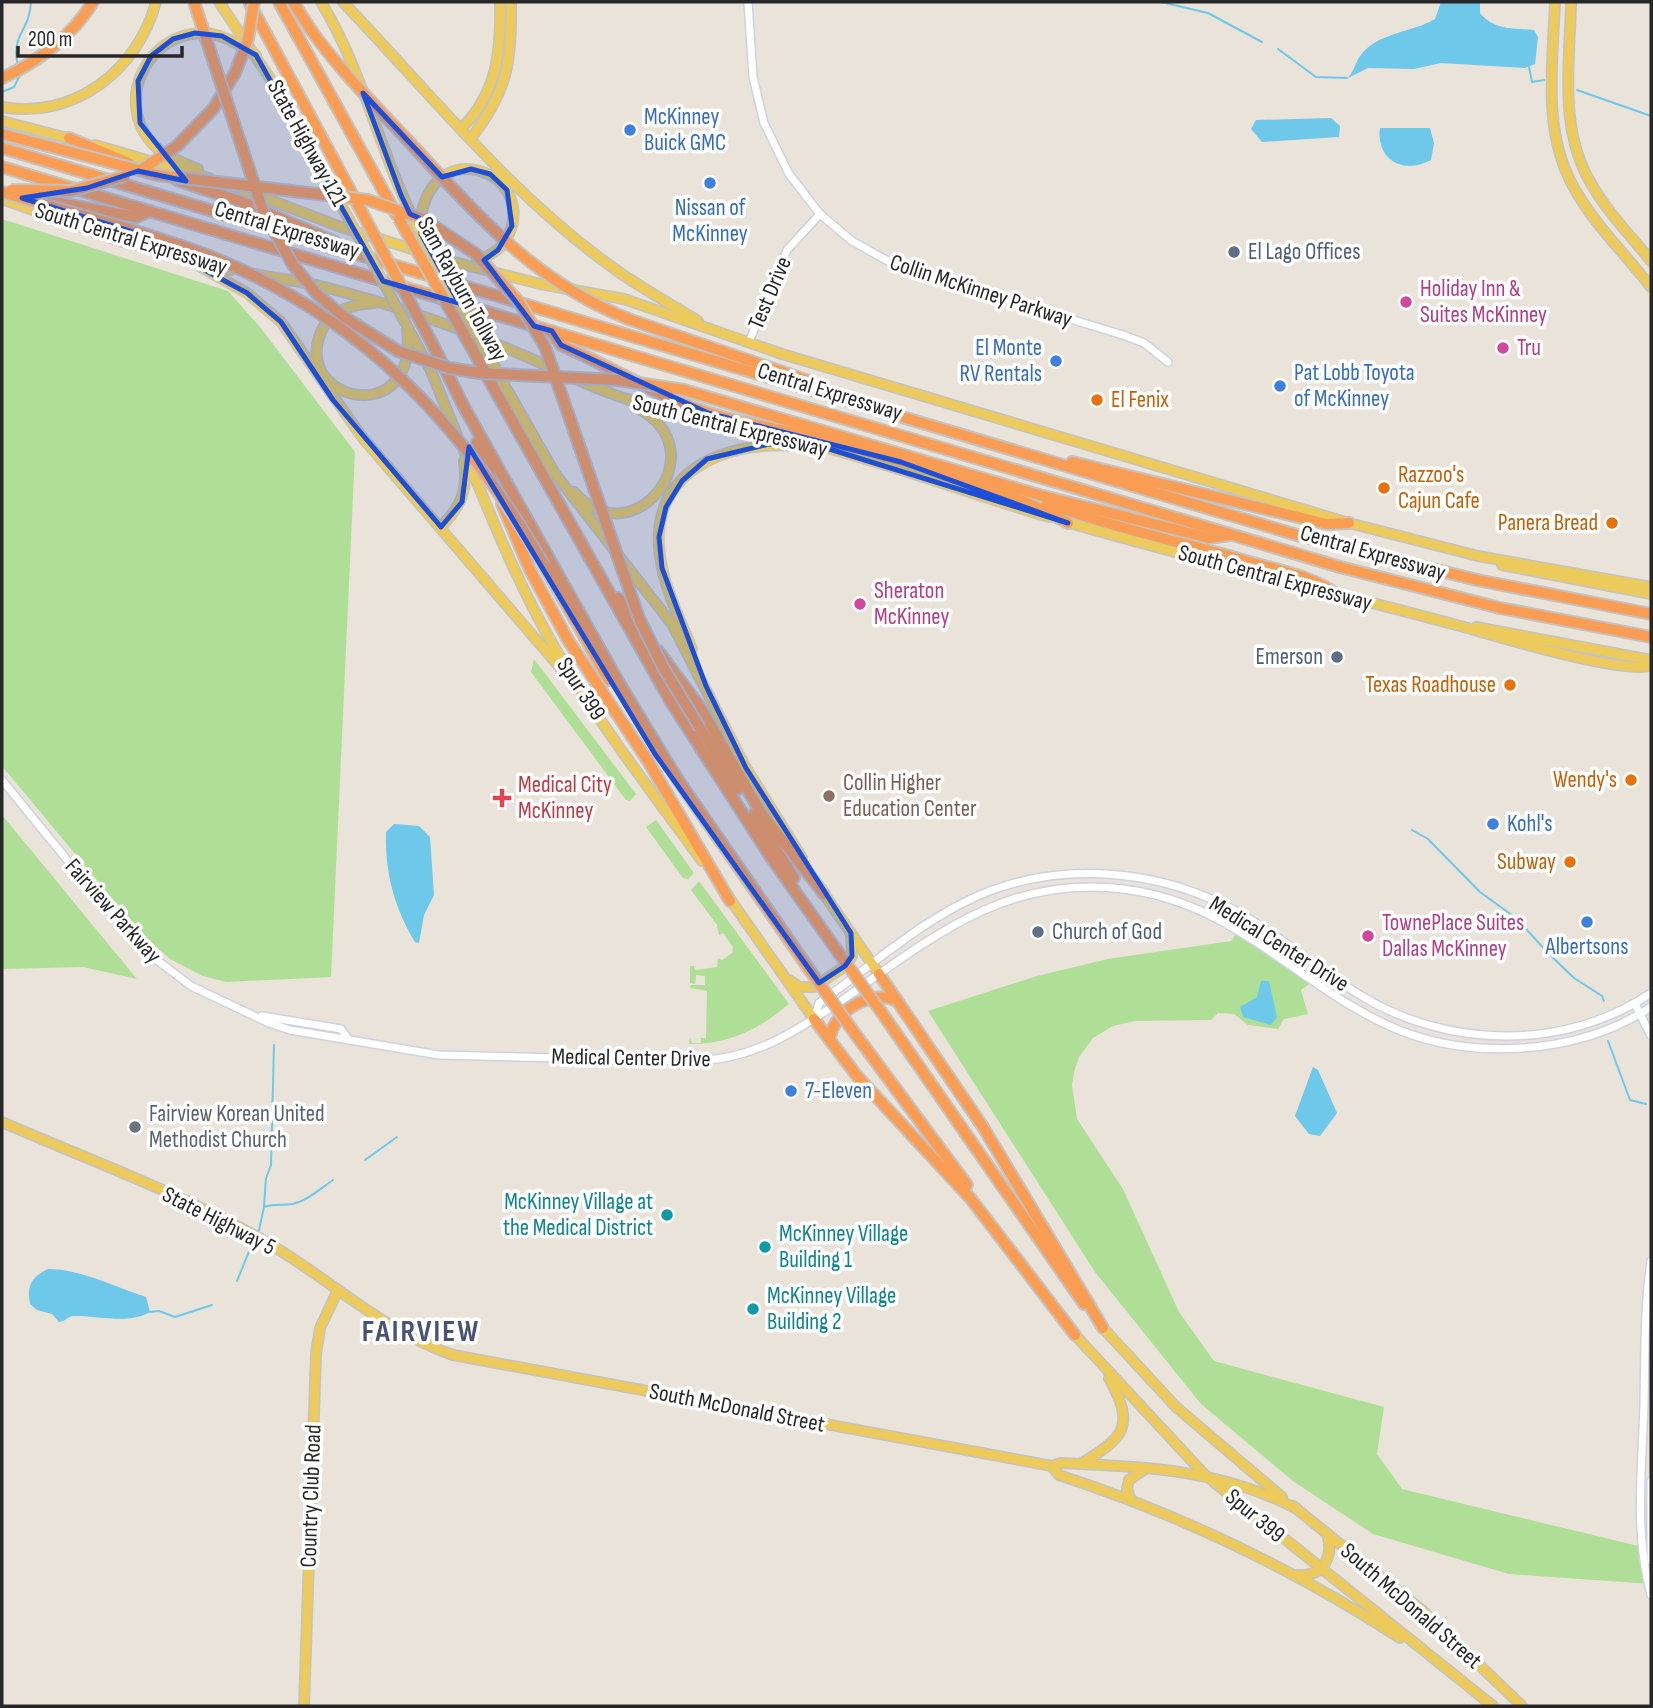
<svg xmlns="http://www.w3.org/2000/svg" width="1653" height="1708" font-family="'Sofia Sans Condensed',sans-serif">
<rect width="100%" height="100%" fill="#eae3d9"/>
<g fill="#afdf96">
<path d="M 2,219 L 228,291 L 260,327 L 355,452 L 331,977 L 226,982 L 203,976 L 170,959 L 140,932 L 2,766 Z"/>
<path d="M 534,659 L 636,794 L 630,801 L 626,800 L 531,672 Z"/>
<path d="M 2,815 L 137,979 L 83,967 L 2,969 Z"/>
<path d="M 656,820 L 694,873 L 688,879 L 683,878 L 646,827 Z"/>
<path d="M 699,881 L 789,1004 C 758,1030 729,1044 689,1044 L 690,1038 L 692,1043 L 701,1043 L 701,1038 L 706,1038 L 707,991 L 690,988 L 691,985 L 705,985 L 705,976 L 696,975 L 695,984 L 690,983 L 690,966 L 694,966 L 695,970 L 717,967 L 718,958 L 722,960 L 732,953 L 733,947 L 723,933 L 719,935 L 717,925 L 691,890 Z"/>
<path d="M 1236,934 L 1312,982 L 1301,990 L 1308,1014 L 1284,1019 L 1278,1029 L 1248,1025 L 1234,1014 L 1218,1013 L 1211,1020 L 1135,1021 L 1113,1026 L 1093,1038 L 1079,1057 L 1074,1072 L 1072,1085 L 1077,1119 L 1123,1189 L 1179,1312 L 1214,1361 L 1384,1407 L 1377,1454 L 1402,1489 L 1651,1549 L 1651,1584 L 1509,1574 L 1373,1534 L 1293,1481 L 1201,1404 L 1095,1272 L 928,1011 L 1037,976 L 1108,959 L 1231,941 Z"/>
</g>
<g fill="#6ec8ea">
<path d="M 1441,2 L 1480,2 L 1480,13 C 1495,31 1514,28 1534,30 L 1538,37 L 1535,64 L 1525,68 L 1441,63 L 1414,69 L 1368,68 L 1348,78 C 1355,70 1356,59 1364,51 C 1383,32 1413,32 1435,19 Z"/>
<path d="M 1331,118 L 1340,126 L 1339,137 L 1262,142 L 1251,129 L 1256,120 Z"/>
<path d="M 1380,128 L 1430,128 L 1434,143 L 1431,160 C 1403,175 1376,160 1380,128 Z"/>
<path d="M 394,824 L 419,826 L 430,837 L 434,895 L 424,915 L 419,943 L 415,942 C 394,907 385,873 386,832 Z"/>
<path d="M 1261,981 L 1269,981 L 1277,1017 L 1271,1025 L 1243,1017 L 1240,1007 L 1257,997 Z"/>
<path d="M 1313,1067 L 1318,1070 L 1337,1113 L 1320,1136 L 1309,1134 L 1295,1116 Z"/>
<path d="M 48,1269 C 81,1269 115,1287 146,1297 L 150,1312 C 128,1325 97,1315 73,1316 C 67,1317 66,1321 59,1322 L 52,1314 L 37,1310 L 30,1304 C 26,1285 33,1276 48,1269 Z"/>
</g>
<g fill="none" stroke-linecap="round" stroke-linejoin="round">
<g stroke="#6ec8ea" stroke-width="2">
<path d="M 1161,2 L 1208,13 L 1262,42"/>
<path d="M 1278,49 L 1316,77 L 1347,78"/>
<path d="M 18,66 C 10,35 30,31 31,2"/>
<path d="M 1529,67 L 1532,82 L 1544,80"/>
<path d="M 1577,90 L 1651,116"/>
<path d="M 2,92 L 14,87 L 20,75"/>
<path d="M 1412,830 L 1428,839 L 1480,892 L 1516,918 L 1548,953 L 1574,978 L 1602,996 L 1604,1001"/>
<path d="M 1608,1041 L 1630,1100 L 1646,1104"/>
<path d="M 365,1160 L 397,1137"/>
<path d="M 264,1207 L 266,1178 L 271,1165 L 274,1045"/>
<path d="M 259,1230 L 264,1207 C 275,1203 283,1206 293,1204 C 308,1200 320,1189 333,1180"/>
<path d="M 237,1281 L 252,1244"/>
<path d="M 150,1312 L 159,1311 L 175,1317 L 212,1305"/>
</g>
<g stroke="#ced2e0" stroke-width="10">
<g id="minor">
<path d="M 748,2 L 753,77 L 764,123 L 789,174 L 820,214 L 852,241 L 897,266 L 1126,336 L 1144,343 L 1168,362"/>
<path d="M 749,342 L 787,250 L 820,214"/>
<path d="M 2,780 L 107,909 L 145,951 L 191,986 L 269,1023 L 290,1030 L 439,1055 L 693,1061 C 751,1060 792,1034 838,1003 C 929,940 1004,874 1123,889 C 1232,902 1290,978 1383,1023 C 1426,1044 1475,1051 1522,1048 C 1567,1045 1613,1032 1651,1007"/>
<path d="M 1635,1004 L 1651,1036"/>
<path d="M 262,1016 L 341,1029 L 349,1040"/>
<path d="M 814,1019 L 819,1003 C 874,964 928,914 992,890 C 1067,863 1153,870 1224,905 C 1273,929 1314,967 1360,995 C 1448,1049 1565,1051 1651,993"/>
<path d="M 1651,1261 C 1644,1309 1645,1357 1644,1405 C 1642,1469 1634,1533 1651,1595"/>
<path d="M 1651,1481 L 1651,1561"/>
</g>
</g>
<g stroke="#c3c3c3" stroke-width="12">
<g id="major">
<path d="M 219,2 L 279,92 L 339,201"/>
<path d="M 321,2 C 365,74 381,159 421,234"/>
<path d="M 343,2 C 429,92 510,194 612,267 C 639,287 669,303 698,321"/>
<path d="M 1555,2 C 1553,63 1542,130 1573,186 C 1593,223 1625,254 1651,287"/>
<path d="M 1571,2 C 1570,63 1558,130 1592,185 C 1608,213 1631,236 1651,261"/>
<path d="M 2,107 C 74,120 138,70 156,2"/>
<path d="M 2,121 L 75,140"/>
<path d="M 462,128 C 498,91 501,51 500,2"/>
<path d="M 471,138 C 508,91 512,61 511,2"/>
<path d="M 95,145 L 209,178"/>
<path d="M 198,169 C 185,163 170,159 159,150 C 108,107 148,24 212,34 C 229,37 241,47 256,55"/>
<path d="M 236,187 L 341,227 L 454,262 L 540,284 L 624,299 L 782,354 L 1349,523 L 1478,556 L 1651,587"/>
<path d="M 2,199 L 123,242 L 231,270"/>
<path d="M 420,224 C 429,132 536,170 509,234 C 503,248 491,256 477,260"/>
<path d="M 201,267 L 247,293 L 281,322 L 362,437 L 564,672"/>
<path d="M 255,274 C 278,279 302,281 324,287 C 404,307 480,335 554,369"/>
<path d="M 374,303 C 352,305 330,309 321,332 C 292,402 419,430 407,330"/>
<path d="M 407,326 L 431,371 L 457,435"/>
<path d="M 497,372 L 554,472"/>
<path d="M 576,379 C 649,413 726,424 803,442 C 886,462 967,493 1049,517"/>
<path d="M 464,451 C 492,519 519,587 556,650 C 599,724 652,792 702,861"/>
<path d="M 552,470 L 672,624 L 746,768 L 802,858"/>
<path d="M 574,492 C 632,559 720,451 637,408"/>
<path d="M 1063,521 C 1196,560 1331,591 1464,627 C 1502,638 1618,673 1651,666"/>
<path d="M 441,527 C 461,506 468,491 464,461"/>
<path d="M 1502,565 L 1651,594"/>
<path d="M 1476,627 L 1651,660"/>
<path d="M 692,649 C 680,619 664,588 660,556 C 648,471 726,440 797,446"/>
<path d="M 820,888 L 879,974"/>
<path d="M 727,895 L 814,1019"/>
<path d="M 789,980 L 799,987 L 814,987 L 845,966 L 852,956 L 851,935"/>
<path d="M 2,1122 C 89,1160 180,1193 263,1240 C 328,1277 382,1331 453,1355 L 1052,1466 L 1061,1463 C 1144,1467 1222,1469 1297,1509"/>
<path d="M 1103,1328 L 1176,1407 L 1282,1497"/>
<path d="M 1075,1335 L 1204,1474 L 1493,1706"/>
<path d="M 1080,1464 C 1124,1438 1136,1427 1109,1378"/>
<path d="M 1052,1466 L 1059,1475 C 1178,1514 1294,1569 1400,1638"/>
<path d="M 1131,1500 L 1127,1489 L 1129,1480 L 1145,1469"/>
<path d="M 1293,1506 L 1424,1612 L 1522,1706"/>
<path d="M 1298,1575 C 1324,1577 1334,1556 1327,1534"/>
<path d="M 304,1706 L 316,1354 L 320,1328 L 338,1290"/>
</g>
</g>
<g stroke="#c3c3c3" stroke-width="14">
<g id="highway">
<path d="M 279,2 L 396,214"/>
<path d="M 293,2 L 311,30"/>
<path d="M 250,4 L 358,205"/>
<path d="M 2,78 C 38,62 72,36 93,2"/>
<path d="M 213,109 L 235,73"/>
<path d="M 69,138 L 129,163"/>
<path d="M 2,148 L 1297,535 L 1477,580 L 1651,614"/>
<path d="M 2,167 L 1340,567 L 1500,608 L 1651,637"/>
<path d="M 177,180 L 245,203 L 335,242"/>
<path d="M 43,200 L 136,217 L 150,211"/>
<path d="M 631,320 L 812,382 L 826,390"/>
<path d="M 552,331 L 561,345 C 610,366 655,395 706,412 C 741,424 779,428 815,438 C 895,458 997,483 1068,523"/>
<path d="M 433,345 L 464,407 L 619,683 L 678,780 L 811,972"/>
<path d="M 483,369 L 671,702 L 770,856 L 838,952"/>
<path d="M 684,390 L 1039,495 L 1209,538 L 1230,535"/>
<path d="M 477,442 L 493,482"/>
<path d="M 1072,462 L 1327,524 L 1349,523"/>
<path d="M 1047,503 C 1113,528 1182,542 1249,562 C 1278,570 1315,577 1339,596"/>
<path d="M 502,504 L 530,570 L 568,640 L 648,761 L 730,901"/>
<path d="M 544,565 L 609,680"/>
<path d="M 618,598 L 642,630"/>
<path d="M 658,651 L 702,710 L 761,813 L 824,894"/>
<path d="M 700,728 L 738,789"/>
<path d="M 754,814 L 794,878"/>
<path d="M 879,974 L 983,1127 L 1103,1328"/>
<path d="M 882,1013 L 1084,1304"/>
<path d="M 814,1019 L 857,1076 L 971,1199 L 1075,1335"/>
<path d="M 856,1035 L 967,1185"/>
<path d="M 830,1040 C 831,1013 870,989 895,1000"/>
</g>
</g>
<use href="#minor" stroke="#fff" stroke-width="7"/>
<use href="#major" stroke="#eccb5c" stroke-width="9"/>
<use href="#highway" stroke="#f99d55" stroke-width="10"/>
<g stroke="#c3c3c3" stroke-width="12" stroke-linecap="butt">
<g id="major-bridge">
<path d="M 339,201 L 407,326"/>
<path d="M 421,234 L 496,369"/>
</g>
</g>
<g stroke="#c3c3c3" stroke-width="14" stroke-linecap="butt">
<g id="highway-bridge">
<path d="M 194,2 L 263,211 L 293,265 L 317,294 L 344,317 L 398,351 L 449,368 L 480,373 L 618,380 L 684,390"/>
<path d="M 311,30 C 341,72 378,108 413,146 C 480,218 536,283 631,320"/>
<path d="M 235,73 L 248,39 L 254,2"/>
<path d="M 2,134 L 158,175 L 368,200 L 425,220 L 476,254 L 519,302 L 545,347 L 639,618 L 663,667 L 700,728"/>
<path d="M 142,169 L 177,146 L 213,109"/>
<path d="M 11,190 L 71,191 L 125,176"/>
<path d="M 2,192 C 69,213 138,229 204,254 C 359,313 463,425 544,565"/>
<path d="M 358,205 L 433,345"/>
<path d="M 399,219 L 483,368"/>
<path d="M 838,952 L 882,1013"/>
<path d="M 811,972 L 856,1035"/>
</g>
</g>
<use href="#major-bridge" stroke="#eccb5c" stroke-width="9"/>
<use href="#highway-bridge" stroke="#f99d55" stroke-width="10"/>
</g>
<path fill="#1d4ed8" fill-opacity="0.2" stroke="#1d4ed8" stroke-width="5" stroke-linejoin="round" d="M 195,33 L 222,36 L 256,55 L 383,281 L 459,303 L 421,234 L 419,218 L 410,214 L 401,195 L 363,93 L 442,177 L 471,169 L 490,174 L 507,190 L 512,226 L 498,250 L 484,260 L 534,326 L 552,331 L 561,345 L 708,413 L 901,462 L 1068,523 L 826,448 L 769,444 L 707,459 L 682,481 L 666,507 L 659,537 L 662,568 L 706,686 L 746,768 L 851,933 L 852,956 L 845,966 L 819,983 L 655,754 L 469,447 L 462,502 L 441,527 L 333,400 L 281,322 L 247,293 L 136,233 L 22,198 L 87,188 L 138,171 L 186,181 L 140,123 L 138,81 L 151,56 L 173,39 Z"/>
<g fill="#3f7fe0" stroke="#fff" stroke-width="2.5">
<circle cx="630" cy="130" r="7"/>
<circle cx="710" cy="183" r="7"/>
<circle cx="1056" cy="361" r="7"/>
<circle cx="1280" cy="386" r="7"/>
<circle cx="1493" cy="824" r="7"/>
<circle cx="1587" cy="922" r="7"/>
<circle cx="791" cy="1091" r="7"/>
</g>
<g fill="#5c6f8a" stroke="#fff" stroke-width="2.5">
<circle cx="1234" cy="252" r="7"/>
<circle cx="1337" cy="657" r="7"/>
<circle cx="1038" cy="932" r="7"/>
</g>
<g fill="#d1479c" stroke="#fff" stroke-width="2.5">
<circle cx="1406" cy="302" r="7"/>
<circle cx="1503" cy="348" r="7"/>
<circle cx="860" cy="604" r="7"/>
<circle cx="1368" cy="936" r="7"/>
</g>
<g fill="#e8710a" stroke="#fff" stroke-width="2.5">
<circle cx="1097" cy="400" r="7"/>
<circle cx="1384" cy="488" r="7"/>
<circle cx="1612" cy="523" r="7"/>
<circle cx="1510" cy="685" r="7"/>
<circle cx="1631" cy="780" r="7"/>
<circle cx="1570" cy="862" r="7"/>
</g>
<circle fill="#8d6e63" stroke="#fff" stroke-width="2.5" cx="829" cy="796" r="7"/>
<path fill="#e0444e" stroke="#fff" stroke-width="2.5" d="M498.5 787.5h7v7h7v7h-7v7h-7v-7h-7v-7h7z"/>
<circle fill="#6b7280" stroke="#fff" stroke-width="2.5" cx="135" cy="1127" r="7"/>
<g fill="#0f9aa8" stroke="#fff" stroke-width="2.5">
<circle cx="667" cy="1215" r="7"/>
<circle cx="765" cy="1247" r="7"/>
<circle cx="753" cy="1309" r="7"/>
</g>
<g text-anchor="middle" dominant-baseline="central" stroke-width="7" stroke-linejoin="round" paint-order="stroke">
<g font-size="23" fill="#366cbe" stroke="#fff" text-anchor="start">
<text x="644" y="117">McKinney<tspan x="644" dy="26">Buick GMC</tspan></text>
<text x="710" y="208" text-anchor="middle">Nissan of<tspan x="710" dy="26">McKinney</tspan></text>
<text x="1042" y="348" text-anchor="end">El Monte<tspan x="1042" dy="26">RV Rentals</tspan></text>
<text x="1294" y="373">Pat Lobb Toyota<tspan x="1294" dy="26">of McKinney</tspan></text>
<text x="1507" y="824">Kohl's</text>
<text x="1587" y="947" text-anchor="middle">Albertsons</text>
<text x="805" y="1091">7-Eleven</text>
</g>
<g font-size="23" fill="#272727" stroke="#fff">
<text transform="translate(307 143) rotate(61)">State Highway 121</text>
<text transform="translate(287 230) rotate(17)">Central Expressway</text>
<text transform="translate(131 239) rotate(17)">South Central Expressway</text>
<text transform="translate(462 289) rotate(61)">Sam Rayburn Tollway</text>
<text transform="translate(981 291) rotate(18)">Collin McKinney Parkway</text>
<text transform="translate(770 293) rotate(-67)">Test Drive</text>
<text transform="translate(830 392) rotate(17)">Central Expressway</text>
<text transform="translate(730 426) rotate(14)">South Central Expressway</text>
<text transform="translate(1373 553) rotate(16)">Central Expressway</text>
<text transform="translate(1275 578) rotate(15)">South Central Expressway</text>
<text transform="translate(581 689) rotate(57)">Spur 399</text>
<text transform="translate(113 911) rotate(48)">Fairview Parkway</text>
<text transform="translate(1279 944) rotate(32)">Medical Center Drive</text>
<text transform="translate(631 1058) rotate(1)">Medical Center Drive</text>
<text transform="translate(219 1221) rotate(27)">State Highway 5</text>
<text transform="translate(737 1408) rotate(11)">South McDonald Street</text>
<text transform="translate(311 1496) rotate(-88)">Country Club Road</text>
<text transform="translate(1255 1516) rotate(40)">Spur 399</text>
<text transform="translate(1411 1606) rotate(41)">South McDonald Street</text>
</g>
<g font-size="23" fill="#4e5e75" stroke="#fff" text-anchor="start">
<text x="1248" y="252">El Lago Offices</text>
<text x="1323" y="657" text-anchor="end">Emerson</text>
<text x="1052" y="932">Church of God</text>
</g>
<g font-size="23" fill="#b23c85" stroke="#fff" text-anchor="start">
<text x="1420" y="289">Holiday Inn &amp;<tspan x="1420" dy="26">Suites McKinney</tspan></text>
<text x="1517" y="348">Tru</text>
<text x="874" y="591">Sheraton<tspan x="874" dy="26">McKinney</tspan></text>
<text x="1382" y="923">TownePlace Suites<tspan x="1382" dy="26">Dallas McKinney</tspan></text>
</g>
<g font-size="23" fill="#c56008" stroke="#fff" text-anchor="end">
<text x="1111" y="400" text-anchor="start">El Fenix</text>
<text x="1398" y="475" text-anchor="start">Razzoo's<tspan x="1398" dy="26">Cajun Cafe</tspan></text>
<text x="1598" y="523">Panera Bread</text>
<text x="1496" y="685">Texas Roadhouse</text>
<text x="1617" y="780">Wendy's</text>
<text x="1556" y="862">Subway</text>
</g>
<g font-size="23" fill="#785e54" stroke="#fff" text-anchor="start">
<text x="843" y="783">Collin Higher<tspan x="843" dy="26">Education Center</tspan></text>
</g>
<g font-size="23" fill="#be3a42" stroke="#fff" text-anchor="start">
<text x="518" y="785">Medical City<tspan x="518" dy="26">McKinney</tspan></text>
</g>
<g font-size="23" fill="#5b616d" stroke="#fff" text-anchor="start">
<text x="149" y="1114">Fairview Korean United<tspan x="149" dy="26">Methodist Church</tspan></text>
</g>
<g font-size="23" fill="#0d838f" stroke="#fff" text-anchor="start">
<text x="653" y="1202" text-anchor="end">McKinney Village at<tspan x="653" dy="26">the Medical District</tspan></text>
<text x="779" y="1234">McKinney Village<tspan x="779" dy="26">Building 1</tspan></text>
<text x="767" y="1296">McKinney Village<tspan x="767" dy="26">Building 2</tspan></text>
</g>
<g font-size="30" font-weight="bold" letter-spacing="2" fill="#4a5176" stroke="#fff">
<text x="421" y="1332">FAIRVIEW</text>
</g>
</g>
<rect width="1653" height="1708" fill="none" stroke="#272727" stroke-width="7"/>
<path d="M18 46v10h164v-10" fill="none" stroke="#272727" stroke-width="3.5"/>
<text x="28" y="46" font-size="21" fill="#272727" stroke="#ffffff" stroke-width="5" paint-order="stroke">200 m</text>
</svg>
